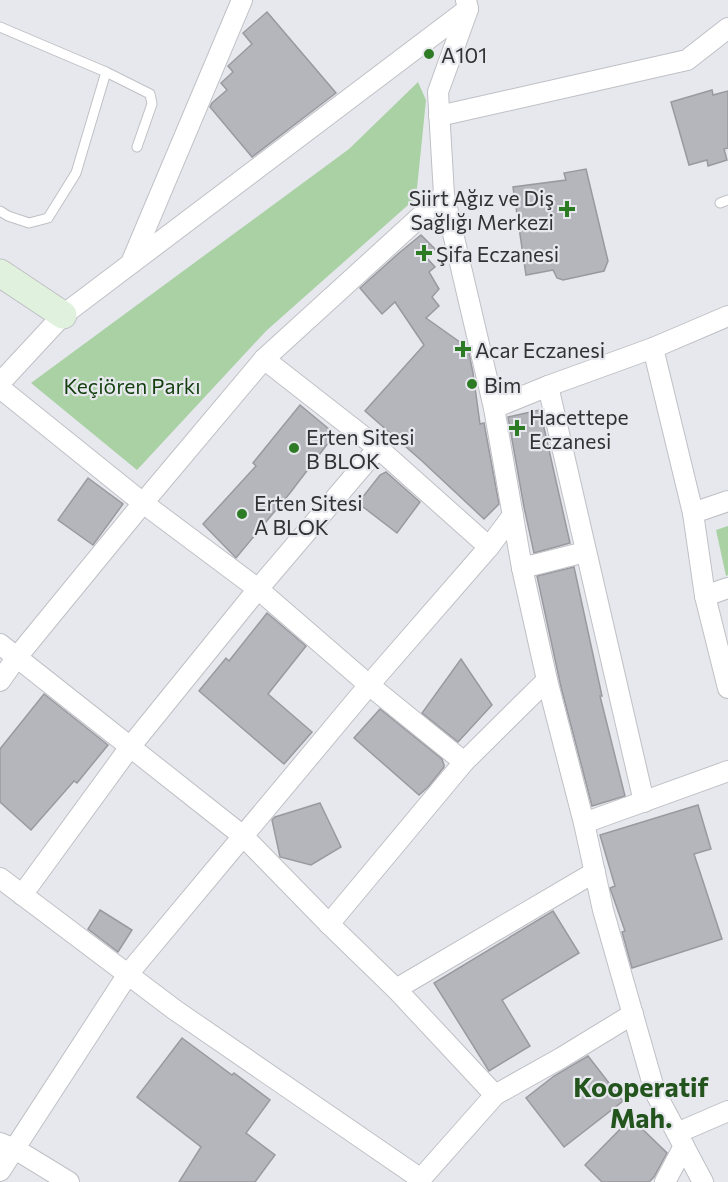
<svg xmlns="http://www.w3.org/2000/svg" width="728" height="1182" font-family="Commissioner,sans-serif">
<rect width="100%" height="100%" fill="#e7e8ee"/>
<g fill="#a9d1a4">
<path d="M 418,82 L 426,100 L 416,198 L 266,331 L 137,470 L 31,383 L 349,149 Z"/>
<path d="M 728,526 L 728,575 L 726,576 L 716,530 Z"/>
</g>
<g fill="#b5b6bb" stroke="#99999f" stroke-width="1.5">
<path d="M 267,12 L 336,93 L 252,157 L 210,107 L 212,103 L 227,90 L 221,83 L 233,72 L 228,66 L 252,44 L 243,33 Z"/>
<path d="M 712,90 L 713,95 L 728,91 L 728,148 L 724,149 L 727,160 L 708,166 L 707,160 L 689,165 L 671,102 Z"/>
<path d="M 586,169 L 608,261 L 604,271 L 563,280 L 557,278 L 553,270 L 526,275 L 513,187 L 566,180 L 564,173 Z"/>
<path d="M 421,235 L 435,249 L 426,257 L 435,267 L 429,272 L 439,289 L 432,297 L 439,306 L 426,318 L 464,345 L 469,353 L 473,373 L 480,424 L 484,423 L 499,504 L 484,519 L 422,461 L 365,411 L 424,345 L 395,302 L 382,314 L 360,288 L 399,253 Z"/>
<path d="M 300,405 L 335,434 L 290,493 L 236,558 L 203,524 L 256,466 L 253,463 Z"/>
<path d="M 540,410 L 570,543 L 534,553 L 524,507 L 508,417 Z"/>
<path d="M 386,472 L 420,502 L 397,533 L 358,503 L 380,475 Z"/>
<path d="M 88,478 L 123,504 L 93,545 L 58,520 Z"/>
<path d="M 574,567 L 602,696 L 600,696 L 625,796 L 592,806 L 561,687 L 537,576 Z"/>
<path d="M 267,613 L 306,646 L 268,694 L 312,732 L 284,764 L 199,691 L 226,658 L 229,661 Z"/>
<path d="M 461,659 L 492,705 L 458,742 L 422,713 Z"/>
<path d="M 44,694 L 108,745 L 77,783 L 74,781 L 31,830 L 0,802 L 0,749 Z"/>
<path d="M 380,709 L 442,759 L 444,765 L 444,767 L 428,787 L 419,795 L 354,738 Z"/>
<path d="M 320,803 L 341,847 L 311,865 L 280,857 L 272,820 L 275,817 Z"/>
<path d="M 698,805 L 711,849 L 694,854 L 722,939 L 632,968 L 622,932 L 625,931 L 610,888 L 615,886 L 600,835 Z"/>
<path d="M 100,910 L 132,930 L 118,952 L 88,929 Z"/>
<path d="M 553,911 L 579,953 L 502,1000 L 530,1046 L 489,1071 L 434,983 Z"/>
<path d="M 182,1038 L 232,1075 L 234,1073 L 270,1100 L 246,1133 L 275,1155 L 255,1182 L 179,1182 L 201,1147 L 137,1097 Z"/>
<path d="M 588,1056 L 623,1101 L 564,1147 L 526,1098 L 554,1076 Z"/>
<path d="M 631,1118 L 667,1153 L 654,1177 L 649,1182 L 602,1182 L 585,1165 Z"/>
</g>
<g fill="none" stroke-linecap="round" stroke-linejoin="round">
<g stroke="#bfc0c5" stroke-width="11">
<g id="lane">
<path d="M 0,27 L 106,72 L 150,94 L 152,104 L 137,147"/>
<path d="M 720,203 L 728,200"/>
<path d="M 0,211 L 8,216 L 29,223 L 48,218 L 76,173 L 106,72"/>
</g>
</g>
<g stroke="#bfc0c5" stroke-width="22">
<g id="street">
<path d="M 466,0 L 468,9 L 438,92 L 444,195 L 494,408 L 522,568 L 547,680 L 584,823 L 603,910 L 655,1092 L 703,1182"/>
<path d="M 439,116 L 687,60 L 728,28"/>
<path d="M 131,263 L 242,0"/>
<path d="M 653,348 L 693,513 L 705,596 L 728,688"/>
<path d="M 264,359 L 378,448 L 489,547"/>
<path d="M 0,383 L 63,315 L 468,9"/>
<path d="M 548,386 L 644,802"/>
<path d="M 0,388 L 143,503 L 258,589 L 369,685 L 464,762"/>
<path d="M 494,408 L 548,386 L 653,348 L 728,316"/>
<path d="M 693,513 L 728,501"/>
<path d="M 522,568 L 585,552"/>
<path d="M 705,596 L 728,588"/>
<path d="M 0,644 L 243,836 L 329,924 L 396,989 L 495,1095"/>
<path d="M 0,681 L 17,657 L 143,503 L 264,359 L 444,195"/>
<path d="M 584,823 L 728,771"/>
<path d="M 0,878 L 175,1010 L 421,1179"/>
<path d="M 22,895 L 130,747 L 258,589 L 378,448"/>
<path d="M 329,924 L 464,762 L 547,680"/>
<path d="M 396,989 L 595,872"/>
<path d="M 677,1133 L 728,1111"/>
<path d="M 0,1143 L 15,1149 L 69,1182"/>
<path d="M 0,1171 L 128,974 L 369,685 L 489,547 L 513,515"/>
<path d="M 418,1182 L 495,1095 L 561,1058 L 633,1014"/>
<path d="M 665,1182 L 684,1146"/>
</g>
</g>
<g stroke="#bfc0c5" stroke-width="29">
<path id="secondary" d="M 0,273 L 63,315"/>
</g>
<use href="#lane" stroke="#fff" stroke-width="9"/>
<use href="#street" stroke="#fff" stroke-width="20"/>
<use href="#secondary" stroke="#e0f2de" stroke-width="27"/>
</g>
<g fill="#2d7c25" stroke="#e7e8ee" stroke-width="2">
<circle cx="429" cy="54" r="6"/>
<path d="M564 200h6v6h6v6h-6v6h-6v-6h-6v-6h6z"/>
<path d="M421 244h6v6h6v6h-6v6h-6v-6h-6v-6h6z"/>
<path d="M460 340h6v6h6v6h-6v6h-6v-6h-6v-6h6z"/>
<circle cx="472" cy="384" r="6"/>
<path d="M514 419h6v6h6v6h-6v6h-6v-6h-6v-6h6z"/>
<circle cx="294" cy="448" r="6"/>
<circle cx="242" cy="514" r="6"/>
</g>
<g text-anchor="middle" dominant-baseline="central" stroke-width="4.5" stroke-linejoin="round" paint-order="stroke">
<g font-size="21" fill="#323234" stroke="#e7e8ee" text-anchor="start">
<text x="441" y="54">A101</text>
<text x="554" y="197" text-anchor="end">Siirt Ağız ve Diş<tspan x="554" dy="24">Sağlığı Merkezi</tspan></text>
<text x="436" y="253">Şifa Eczanesi</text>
<text x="475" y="349">Acar Eczanesi</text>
<text x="484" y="384">Bim</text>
<text x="529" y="416">Hacettepe<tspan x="529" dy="24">Eczanesi</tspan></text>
<text x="306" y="436">Erten Sitesi<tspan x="306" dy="24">B BLOK</tspan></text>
<text x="254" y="502">Erten Sitesi<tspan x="254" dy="24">A BLOK</tspan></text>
</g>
<g font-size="21" fill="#133f0e" stroke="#e7e8ee">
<text x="132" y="385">Keçiören Parkı</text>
</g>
<g font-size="27" font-weight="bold" fill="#23541e" stroke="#e7e8ee">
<text x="641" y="1086">Kooperatif<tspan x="641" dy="31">Mah.</tspan></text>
</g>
</g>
</svg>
